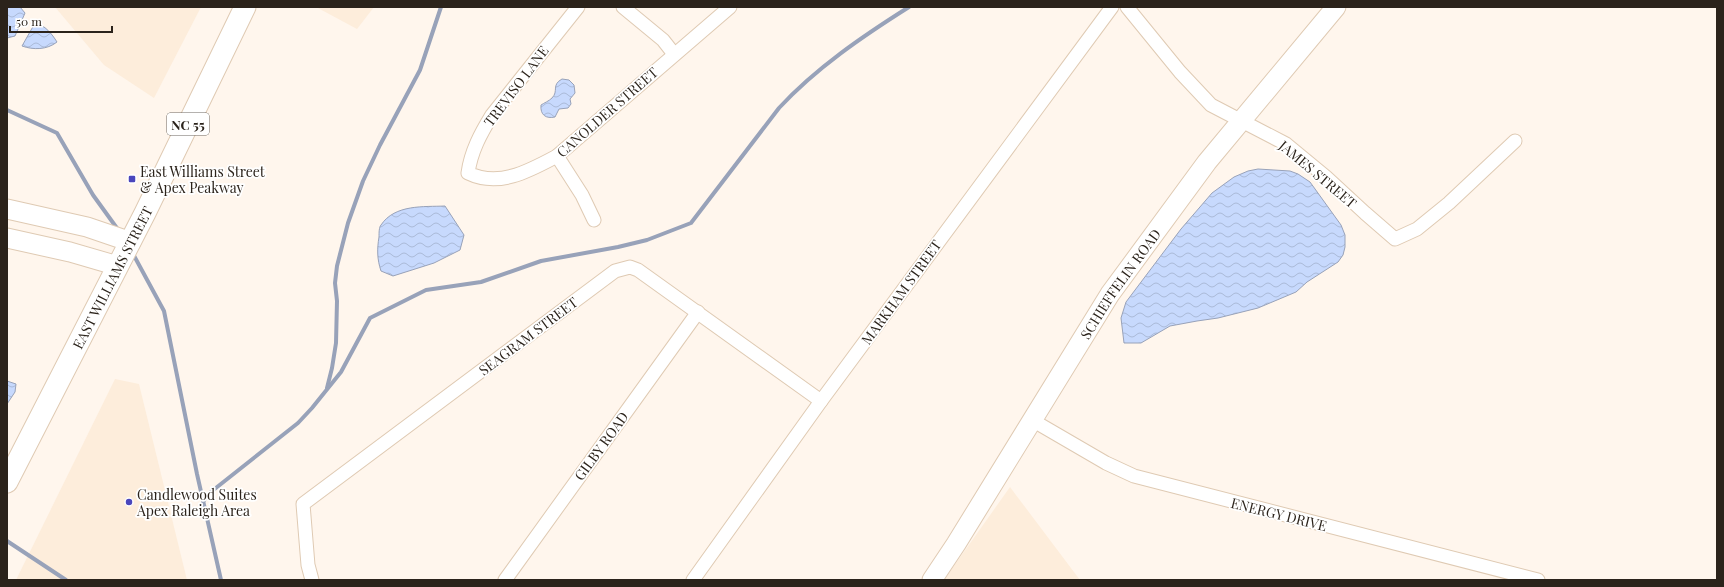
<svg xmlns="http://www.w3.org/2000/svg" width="1724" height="587" font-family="'Playfair Display',serif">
<defs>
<pattern id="water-waves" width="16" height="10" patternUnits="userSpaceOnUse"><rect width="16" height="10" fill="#c7d9fd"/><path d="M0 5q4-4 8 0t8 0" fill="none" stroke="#abbad8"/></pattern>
</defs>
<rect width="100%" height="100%" fill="#fff6ed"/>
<g fill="#fdeddb">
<path d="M 55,7 L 201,7 L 154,98 L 104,65 Z"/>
<path d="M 316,7 L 374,7 L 357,29 Z"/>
<path d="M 115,379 L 139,384 L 187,580 L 16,580 Z"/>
<path d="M 1010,487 L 1080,580 L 944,580 Z"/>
</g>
<g fill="url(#water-waves)" stroke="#98a2b9">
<path d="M 7,7 L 20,7 L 25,13 L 15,36 L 7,38 Z"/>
<path d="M 35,23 C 45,25 52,34 57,42 C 47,50 33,50 22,46 Z"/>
<path d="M 562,79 L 569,80 L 574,85 L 575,93 L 570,99 L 571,104 L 568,108 L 559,109 L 555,117 C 546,119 540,115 541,105 C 544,103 549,101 552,98 C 559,91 551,85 562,79 Z"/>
<path d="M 1258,169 L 1290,171 L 1298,174 L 1310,182 L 1341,225 L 1345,235 L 1345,247 L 1343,255 L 1338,262 L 1307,282 L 1296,292 L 1258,308 L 1218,318 L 1197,321 L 1170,326 L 1141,343 L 1124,343 L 1121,318 L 1126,302 L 1181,229 L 1212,193 L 1234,177 L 1248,171 Z"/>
<path d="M 445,206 L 464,235 L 460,250 L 434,263 L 393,276 L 381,271 C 377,259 377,249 379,237 C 379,233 379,227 381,225 C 395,204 424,207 445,206 Z"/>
<path d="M 7,381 L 16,384 L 15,392 L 7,404 Z"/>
</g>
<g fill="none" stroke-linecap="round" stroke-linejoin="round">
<g stroke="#98a2b9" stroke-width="4">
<path d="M 7,110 L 57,133 L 93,195 L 119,231"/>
<path d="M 132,252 L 164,311 L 197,474 L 221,580"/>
<path d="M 327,388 L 332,368 L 336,343 L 337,301 L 335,283 L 337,266 L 348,223 L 363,181 L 380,145 L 420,70 L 441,7"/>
<path d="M 203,502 L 207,495 L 298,423 L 312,408 L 341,372 L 370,318 L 426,290 L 481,282 L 541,261 L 618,247 L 647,240 L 691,223 L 779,108 C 816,68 863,36 909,7"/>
<path d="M 7,541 L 66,580"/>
</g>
<g stroke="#dfcab3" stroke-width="15">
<g id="street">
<path d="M 578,7 L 492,115 C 481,133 471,151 468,173 C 499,188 529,171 557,156 L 730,7"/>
<path d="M 623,7 L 663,40 L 674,54"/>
<path d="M 1127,7 L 1180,72 L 1211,105 L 1286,144 L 1326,177 L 1365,213 L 1395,239 L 1417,229 L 1449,203 L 1515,141"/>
<path d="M 557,156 L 582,195 L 594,220"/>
<path d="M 1032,420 L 1106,463 L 1134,476 L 1538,580"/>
<path d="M 312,580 L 308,565 L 303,504 L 615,271 L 630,267 L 638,270 L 821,401"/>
<path d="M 505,580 L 698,312"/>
<path d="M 693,580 L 821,401 L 1112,7"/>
</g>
</g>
<g stroke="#dfcab3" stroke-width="21">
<g id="secondary">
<path d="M 7,209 L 87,227 L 131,242"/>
<path d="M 7,238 L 70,252 L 118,266"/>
<path id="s1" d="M 932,580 L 956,544 L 1110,294 L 1207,162 L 1336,7"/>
</g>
</g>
<g stroke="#dfcab3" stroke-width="23">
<g id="primary">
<path id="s2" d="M 7,482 L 145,213 L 245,7"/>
</g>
</g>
<use href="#street" stroke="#fff" stroke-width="13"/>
<use href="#secondary" stroke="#fff" stroke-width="19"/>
<use href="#primary" stroke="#fff" stroke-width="21"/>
</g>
<g fill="#4a46bc" stroke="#fff" stroke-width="1.5">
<rect x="128" y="175" width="8" height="8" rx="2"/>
<circle cx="129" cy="502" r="4"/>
</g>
<g text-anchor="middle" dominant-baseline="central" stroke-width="3.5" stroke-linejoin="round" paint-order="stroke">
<rect fill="#fff" stroke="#6b655f" stroke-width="1" x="167" y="113" width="42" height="22" rx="3"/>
<g font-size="13" font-weight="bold" fill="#2b231b">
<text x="188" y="124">NC 55</text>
</g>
<g font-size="14" fill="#2b231b" stroke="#fff">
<text transform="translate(516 86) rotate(-53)">TREVISO LANE</text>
<text transform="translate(607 112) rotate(-41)">CANOLDER STREET</text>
<text transform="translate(1318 174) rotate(40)">JAMES STREET</text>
<text stroke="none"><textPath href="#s2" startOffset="230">EAST WILLIAMS STREET</textPath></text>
<text stroke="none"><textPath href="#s1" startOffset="351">SCHIEFFELIN ROAD</textPath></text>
<text transform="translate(901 292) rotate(-54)">MARKHAM STREET</text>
<text transform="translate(528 336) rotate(-37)">SEAGRAM STREET</text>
<text transform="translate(601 446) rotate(-54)">GILBY ROAD</text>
<text transform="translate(1279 514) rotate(14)">ENERGY DRIVE</text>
</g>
<g font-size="14" fill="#2b231b" stroke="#fff" text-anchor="start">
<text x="140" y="171">East Williams Street<tspan x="140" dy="16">&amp; Apex Peakway</tspan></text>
<text x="137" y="494">Candlewood Suites<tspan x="137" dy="16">Apex Raleigh Area</tspan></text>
</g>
</g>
<rect width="1724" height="587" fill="none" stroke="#2b231b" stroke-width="16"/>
<path d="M10 26v6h102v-6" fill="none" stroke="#2b231b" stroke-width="2"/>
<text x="16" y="26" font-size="12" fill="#2b231b" stroke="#ffffff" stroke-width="3" paint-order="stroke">50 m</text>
</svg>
